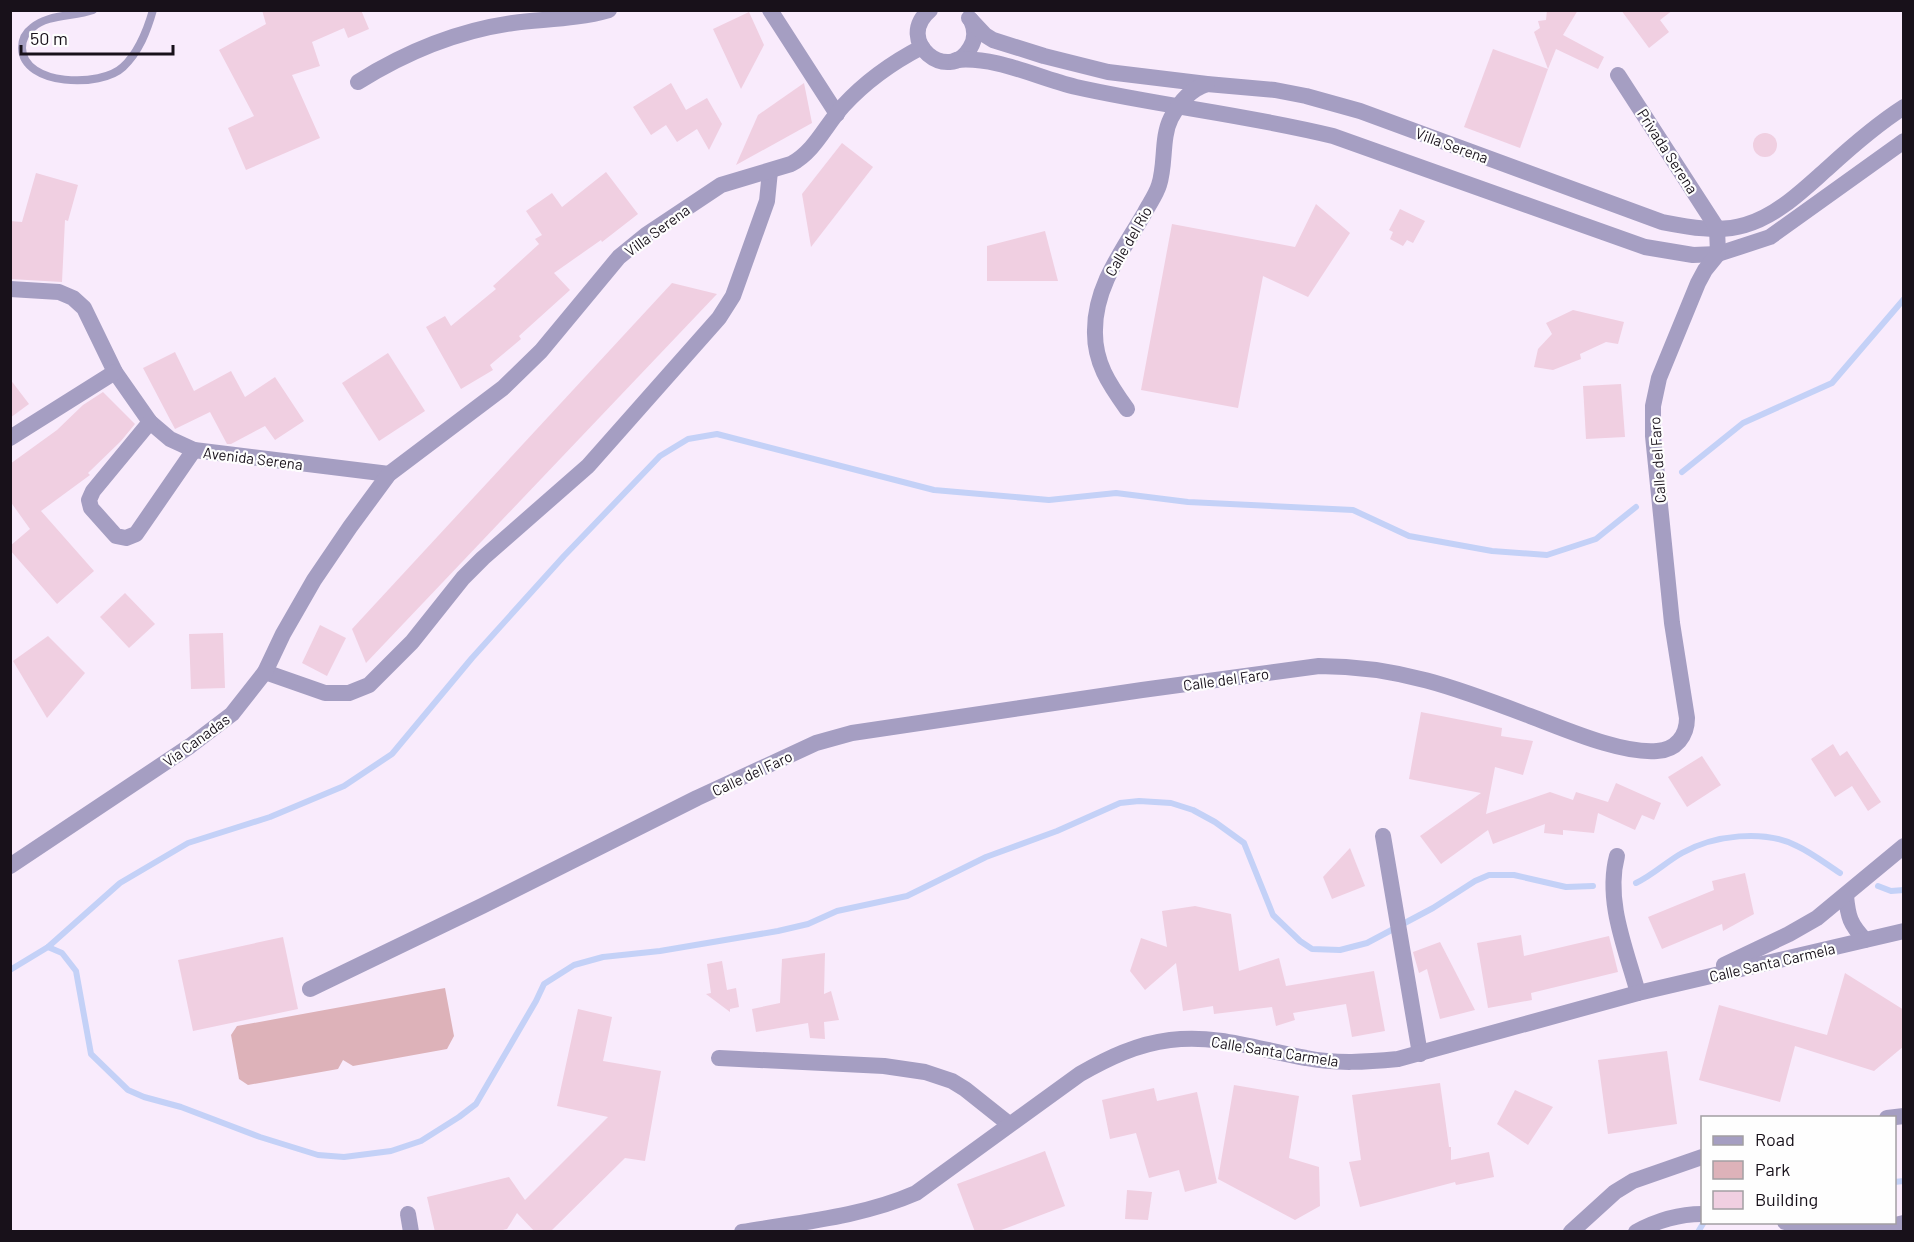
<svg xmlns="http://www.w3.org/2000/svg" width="1914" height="1242" font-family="Barlow,sans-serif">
<rect width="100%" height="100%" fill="#f9ebfc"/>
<path fill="#ddb2b9" d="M 445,988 L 454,1036 L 447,1049 L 353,1066 L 343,1060 L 338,1069 L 248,1085 L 239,1079 L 231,1035 L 237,1026 Z"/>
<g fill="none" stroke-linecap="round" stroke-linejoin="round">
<g stroke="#c4d1f7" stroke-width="6">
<path d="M 1682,472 L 1743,423 L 1832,383 L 1904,299"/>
<path d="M 1636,883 C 1653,875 1666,862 1682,853 C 1714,835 1764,829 1797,846 C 1812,853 1826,864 1840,873"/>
<path d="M 1878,886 L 1891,891 L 1904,890"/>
<path d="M 48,947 L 62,953 L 76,971 L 91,1054 L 128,1090 L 144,1097 L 181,1107 L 260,1137 L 318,1155 L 344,1157 L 391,1151 L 421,1141 L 459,1117 L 476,1104 L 536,1001 L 544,984 L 574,965 L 603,957 L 660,951 L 778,931 L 808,924 L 837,911 L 907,896 L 986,857 L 1057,831 L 1120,803 L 1139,801 L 1171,803 L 1193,810 L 1215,822 L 1244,843 L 1273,915 L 1300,941 L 1312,949 L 1340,950 L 1367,943 L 1433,908 L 1475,881 L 1489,875 L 1514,875 L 1566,887 L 1593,886"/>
<path d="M 10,970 L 48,947 L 120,883 L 188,843 L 270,817 L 344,786 L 392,754 L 472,658 L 564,556 L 660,456 L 688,439 L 717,434 L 934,490 L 1049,500 L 1116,493 L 1188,502 L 1353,510 L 1409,536 L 1492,551 L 1547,555 L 1596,539 L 1636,507"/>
<path d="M 1894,1182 L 1904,1181"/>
<path d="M 1698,1232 L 1704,1222"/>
</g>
</g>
<g fill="#f0cfe1">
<path d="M 262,10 L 361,10 L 369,29 L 348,38 L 344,28 L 312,42 L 320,66 L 292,75 L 320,138 L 246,170 L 228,128 L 254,116 L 219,50 L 266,24 Z"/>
<path d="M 1547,10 L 1578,10 L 1563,35 L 1604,57 L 1598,69 L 1556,49 L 1548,69 L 1534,32 L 1540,28 L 1538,21 L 1546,20 Z"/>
<path d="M 1621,10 L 1673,10 L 1660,20 L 1669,32 L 1649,48 Z"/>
<path d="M 749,12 L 764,45 L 741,89 L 713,29 Z"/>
<path d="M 1493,49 L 1548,69 L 1520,148 L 1464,127 Z"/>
<path d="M 671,83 L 686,110 L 707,98 L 722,124 L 709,150 L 697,129 L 677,142 L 666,125 L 651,135 L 633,107 Z"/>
<path d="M 804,83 L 812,123 L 736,165 L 758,115 Z"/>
<circle cx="1765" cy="145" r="12"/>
<path d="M 842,143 L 873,167 L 811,247 L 802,194 Z"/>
<path d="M 606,172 L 638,214 L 602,242 L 601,240 L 554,273 L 570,290 L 519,336 L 521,339 L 490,365 L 493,370 L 461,389 L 426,327 L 445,316 L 451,326 L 496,289 L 493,286 L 539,244 L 535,239 L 542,235 L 526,211 L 552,193 L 562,207 Z"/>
<path d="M 36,173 L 78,185 L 68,221 L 65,220 L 62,282 L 10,279 L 10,221 L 22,222 Z"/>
<path d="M 1316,204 L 1350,233 L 1308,297 L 1263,276 L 1238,408 L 1141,390 L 1172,224 L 1295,247 Z"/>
<path d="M 1400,209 L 1425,221 L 1413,243 L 1407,240 L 1403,246 L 1390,239 L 1393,232 L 1389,230 Z"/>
<path d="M 1045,231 L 1058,281 L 987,281 L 987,246 Z"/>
<path d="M 672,283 L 717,294 L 366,663 L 352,629 Z"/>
<path d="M 1573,310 L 1624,322 L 1618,344 L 1606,342 L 1580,354 L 1581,359 L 1553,370 L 1534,367 L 1538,349 L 1552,334 L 1546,323 Z"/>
<path d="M 175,352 L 194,391 L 231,371 L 245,397 L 275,377 L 304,421 L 275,440 L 265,426 L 231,444 L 227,444 L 210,412 L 175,429 L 143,368 Z"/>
<path d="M 388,353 L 425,411 L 379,441 L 342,383 Z"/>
<path d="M 10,379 L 29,404 L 10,418 Z"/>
<path d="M 1621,384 L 1625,437 L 1586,439 L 1583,386 Z"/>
<path d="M 103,392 L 135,424 L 121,441 L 88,473 L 90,475 L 41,511 L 94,571 L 57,604 L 10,550 L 10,546 L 30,529 L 10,501 L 10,464 L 57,430 L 83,405 Z"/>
<path d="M 125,593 L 155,624 L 129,648 L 100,617 Z"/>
<path d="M 320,625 L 346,638 L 327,676 L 302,663 Z"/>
<path d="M 223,633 L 225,688 L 191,689 L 189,634 Z"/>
<path d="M 48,636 L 85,673 L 47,718 L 13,661 Z"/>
<path d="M 1421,712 L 1502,728 L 1501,736 L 1533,741 L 1523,775 L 1495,767 L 1486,814 L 1550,792 L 1573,800 L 1576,792 L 1608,802 L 1616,783 L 1661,803 L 1654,820 L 1642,815 L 1635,830 L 1598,813 L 1594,833 L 1563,830 L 1563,835 L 1544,833 L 1545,824 L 1493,844 L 1488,830 L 1441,864 L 1420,836 L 1481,793 L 1409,779 Z"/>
<path d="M 1833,744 L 1840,756 L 1847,751 L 1881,802 L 1868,811 L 1852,786 L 1835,797 L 1811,759 Z"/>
<path d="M 1702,756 L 1721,785 L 1687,807 L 1668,777 Z"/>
<path d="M 1350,848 L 1365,886 L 1332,899 L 1323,877 Z"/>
<path d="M 1745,873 L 1754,914 L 1723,931 L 1722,924 L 1662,949 L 1648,917 L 1714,890 L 1712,881 Z"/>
<path d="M 1195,906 L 1231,914 L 1239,971 L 1279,958 L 1286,986 L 1374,971 L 1385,1031 L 1352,1037 L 1346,1004 L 1293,1013 L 1295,1020 L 1276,1026 L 1272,1007 L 1214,1014 L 1213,1006 L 1183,1011 L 1176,963 L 1145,990 L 1130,971 L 1141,938 L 1167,947 L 1162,911 Z"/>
<path d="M 1521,935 L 1524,956 L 1609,936 L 1618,972 L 1531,993 L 1532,1000 L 1488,1008 L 1477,943 Z"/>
<path d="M 283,937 L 298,1009 L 193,1031 L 178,960 Z"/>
<path d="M 1440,942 L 1475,1010 L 1440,1019 L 1427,969 L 1419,973 L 1413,952 Z"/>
<path d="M 825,953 L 824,994 L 831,991 L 839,1020 L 824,1022 L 825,1039 L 810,1038 L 808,1023 L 756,1032 L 752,1009 L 780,1003 L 782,959 Z"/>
<path d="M 722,961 L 727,990 L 736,988 L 739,1007 L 730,1009 L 730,1012 L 706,994 L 711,993 L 707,964 Z"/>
<path d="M 1845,973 L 1904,1010 L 1904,1046 L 1874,1071 L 1795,1046 L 1780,1102 L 1699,1080 L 1719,1005 L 1827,1035 Z"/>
<path d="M 578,1009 L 612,1017 L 603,1061 L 661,1071 L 645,1161 L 625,1158 L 550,1232 L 535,1232 L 517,1213 L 507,1229 L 495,1232 L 435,1232 L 427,1197 L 509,1177 L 525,1200 L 608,1117 L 557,1106 Z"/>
<path d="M 1667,1051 L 1677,1124 L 1608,1134 L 1598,1060 Z"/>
<path d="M 1440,1083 L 1449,1147 L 1451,1147 L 1451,1160 L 1489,1152 L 1494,1177 L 1456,1185 L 1455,1182 L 1360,1207 L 1349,1162 L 1361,1160 L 1352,1095 Z"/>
<path d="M 1234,1085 L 1299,1096 L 1289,1158 L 1319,1167 L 1320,1206 L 1295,1220 L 1218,1179 Z"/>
<path d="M 1154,1088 L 1157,1101 L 1197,1092 L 1217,1183 L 1185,1192 L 1179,1170 L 1149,1178 L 1136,1133 L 1110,1139 L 1102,1100 Z"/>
<path d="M 1515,1090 L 1553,1107 L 1528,1145 L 1497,1124 Z"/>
<path d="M 1045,1151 L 1065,1206 L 996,1232 L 975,1232 L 957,1184 Z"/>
<path d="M 1127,1190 L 1152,1192 L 1148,1220 L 1125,1219 Z"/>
</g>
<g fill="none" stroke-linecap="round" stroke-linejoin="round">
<path stroke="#a59ec2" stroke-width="8" d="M 93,10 C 74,17 47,14 32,28 C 25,33 22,39 22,48 C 23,86 101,88 123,67 C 139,52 147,31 153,10"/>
<g stroke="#a59ec2" stroke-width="16">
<path d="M 770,10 L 837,114"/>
<path d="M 930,10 C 893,41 949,85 970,48 C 976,39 975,29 971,20"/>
<path d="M 969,18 L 985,35 L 993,40 L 1044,56 L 1108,72 L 1207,84 L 1275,90 L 1306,96 L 1360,111 L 1662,222 C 1688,227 1719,233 1745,225 C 1777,216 1803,190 1828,168 C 1852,146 1876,125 1904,107"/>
<path d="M 956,60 C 997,56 1037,78 1076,87 C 1161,106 1248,115 1333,136 L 1645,247 L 1693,255 L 1718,254 L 1770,237 L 1904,141"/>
<path d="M 358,82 C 406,52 456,31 513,23 C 545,19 578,19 609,10"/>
<path d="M 10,289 L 59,292 L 73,298 L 84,308 L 115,372 L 150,422 L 170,439 L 194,450 L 389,474"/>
<path d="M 1127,409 C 1109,384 1094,362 1095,330 C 1095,286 1123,250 1144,214 C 1149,204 1156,195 1159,185 C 1166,164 1161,138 1171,118 C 1179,103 1191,89 1207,84"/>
<path d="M 150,422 L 93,491 L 89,500 L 91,508 L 116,536 L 126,538 L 136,534 L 194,450"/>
<path d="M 10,438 L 115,372"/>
<path d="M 265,672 L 325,693 L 349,693 L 369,685 L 412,642 L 463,578 L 483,558 L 588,466 L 719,318 L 733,296 L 767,201 L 770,171"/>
<path d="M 1383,836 L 1420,1054"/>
<path d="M 1617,856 C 1605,901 1626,949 1638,993"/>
<path d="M 10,866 L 190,746 L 232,714 L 265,672 L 283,634 L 314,580 L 350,527 L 389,474 L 503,388 L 541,351 L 619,257 L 646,235 L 721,185 L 791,164 C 815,151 825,126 843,106 C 865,82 893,62 922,47"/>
<path d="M 1846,896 C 1848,917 1850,924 1865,940"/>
<path d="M 1724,965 L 1789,934 L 1817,918 L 1904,846"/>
<path d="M 310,989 L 482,906 L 697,798 L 816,743 L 852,733 L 1142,690 L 1319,666 C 1398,666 1457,688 1530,716 C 1565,729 1621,754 1657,751 C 1676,750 1687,736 1687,718 L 1672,623 L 1653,436 L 1653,406 L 1659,378 L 1698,283 L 1705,270 L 1718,254 L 1717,228 L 1618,75"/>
<path d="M 719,1058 L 884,1066 L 925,1072 L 952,1081 L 965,1089 L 1009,1124"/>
<path d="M 1887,1118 L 1904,1116"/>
<path d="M 408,1214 L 411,1232"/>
<path d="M 1785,1222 C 1826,1231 1863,1234 1904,1223"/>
<path d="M 742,1232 C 801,1222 861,1217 916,1193 L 1080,1074 C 1108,1058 1137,1044 1170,1040 C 1219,1034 1259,1050 1306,1058 C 1336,1064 1367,1062 1398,1059 L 1638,993 L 1904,931"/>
<path d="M 1571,1232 L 1615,1192 L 1633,1181 L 1702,1157"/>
<path d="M 1636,1232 C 1658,1220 1678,1214 1702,1214"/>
</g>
</g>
<g text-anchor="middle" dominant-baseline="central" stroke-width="4.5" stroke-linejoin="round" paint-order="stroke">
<g font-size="15" fill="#18111a" stroke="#fefefe">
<text transform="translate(1452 145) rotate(20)">Villa Serena</text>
<text transform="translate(1668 151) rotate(57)">Privada Serena</text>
<text transform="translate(657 230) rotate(-36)">Villa Serena</text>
<text transform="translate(1128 241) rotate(-60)">Calle del Río</text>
<text transform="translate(253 458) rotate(7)">Avenida Serena</text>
<text transform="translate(1657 460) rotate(-94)">Calle del Faro</text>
<text transform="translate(1226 679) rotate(-8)">Calle del Faro</text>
<text transform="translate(196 740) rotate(-36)">Vía Canadas</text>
<text transform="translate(752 773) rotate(-25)">Calle del Faro</text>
<text transform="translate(1772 962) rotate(-13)">Calle Santa Carmela</text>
<text transform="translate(1275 1051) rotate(9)">Calle Santa Carmela</text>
</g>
</g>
<rect width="1914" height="1242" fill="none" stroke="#18111a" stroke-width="24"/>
<rect x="1701" y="1116" width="195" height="108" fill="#fefefe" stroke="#a29fa3" stroke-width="1.5"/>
<rect x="1713" y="1136" width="30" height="9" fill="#a59ec2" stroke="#a29fa3" stroke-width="1.5"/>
<text x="1755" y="1146" font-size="18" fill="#18111a">Road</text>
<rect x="1713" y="1161" width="30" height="18" fill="#ddb2b9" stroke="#a29fa3" stroke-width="1.5"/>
<text x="1755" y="1176" font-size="18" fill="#18111a">Park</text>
<rect x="1713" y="1191" width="30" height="18" fill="#f0cfe1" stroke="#a29fa3" stroke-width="1.5"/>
<text x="1755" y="1206" font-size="18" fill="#18111a">Building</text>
<path d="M21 45v9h152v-9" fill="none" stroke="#18111a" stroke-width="3"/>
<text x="30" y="45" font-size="18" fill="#18111a" stroke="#fefefe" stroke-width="4.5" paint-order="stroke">50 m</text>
</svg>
